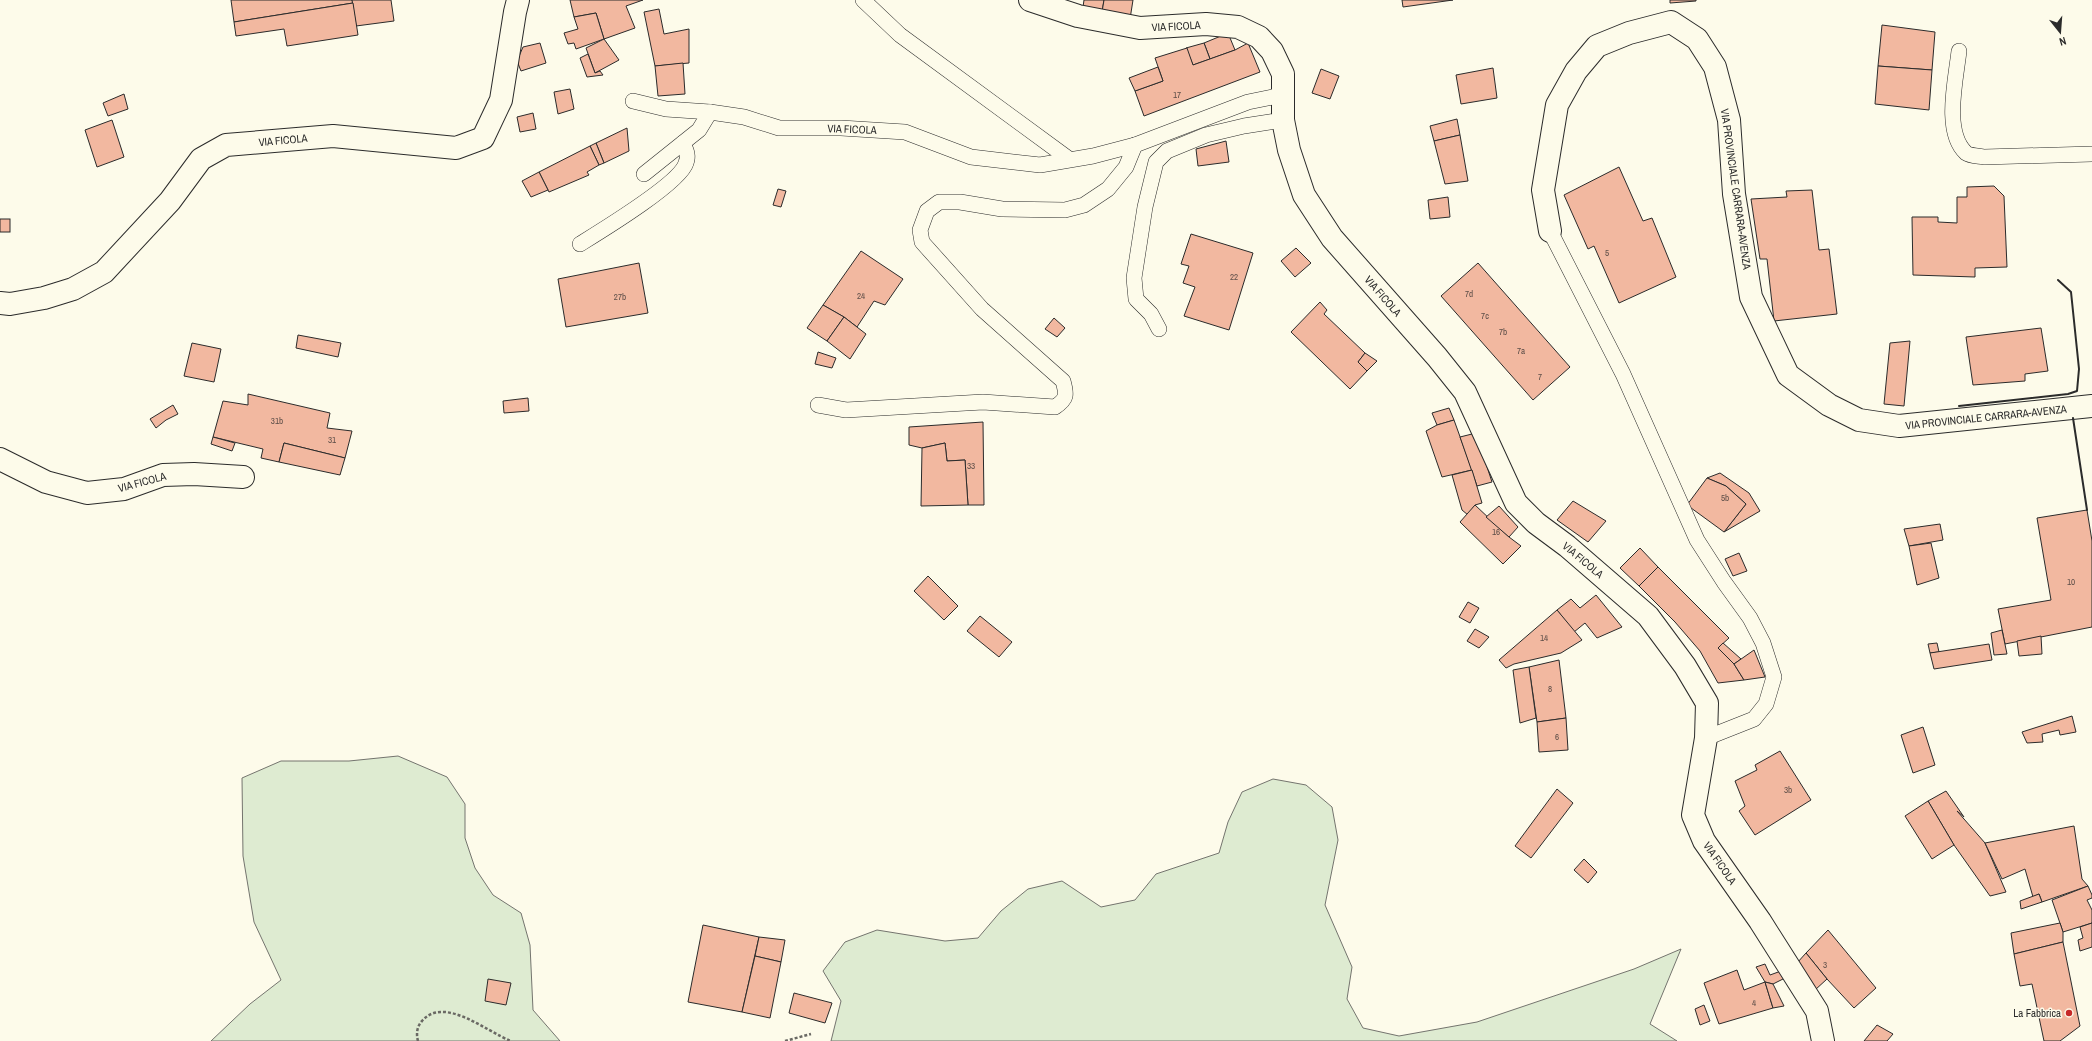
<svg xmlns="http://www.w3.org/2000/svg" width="2092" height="1041" font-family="'Archivo Narrow',sans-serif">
<rect width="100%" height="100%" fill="#fdfbea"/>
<g fill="#deebd1" stroke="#74746e">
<path d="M 398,756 L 447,777 L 465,804 L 465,838 L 475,868 L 493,895 L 521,913 L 530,945 L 533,1010 L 560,1041 L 211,1041 L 250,1004 L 281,980 L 254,922 L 243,856 L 242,778 L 281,761 L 349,761 Z"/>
<path d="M 1273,779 L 1306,785 L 1332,807 L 1338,840 L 1325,905 L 1352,967 L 1347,999 L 1363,1028 L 1399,1036 L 1477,1022 L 1634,969 L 1681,949 L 1650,1024 L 1677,1041 L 831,1041 L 841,1001 L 823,971 L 845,942 L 877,930 L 945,941 L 978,938 L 1001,911 L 1028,889 L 1062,881 L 1101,907 L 1135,900 L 1156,874 L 1219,853 L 1228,822 L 1242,792 Z"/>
</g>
<g fill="#f2b8a0" stroke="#2b2b2b">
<path d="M 231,0 L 352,0 L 353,3 L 234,22 Z"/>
<path d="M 352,0 L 391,0 L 394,21 L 356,26 Z"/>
<path d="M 570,0 L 643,0 L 626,6 L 635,28 L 604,39 L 596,13 L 574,17 Z"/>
<path d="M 1084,0 L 1104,0 L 1102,12 L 1083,7 Z"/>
<path d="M 1104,0 L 1133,0 L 1130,19 L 1102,12 Z"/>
<path d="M 1402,0 L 1453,0 L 1403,7 Z"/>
<path d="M 1670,0 L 1696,0 L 1696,1 L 1670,3 Z"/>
<path d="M 353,3 L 358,35 L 287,46 L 284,29 L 236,36 L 234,22 Z"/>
<path d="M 659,9 L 664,34 L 689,29 L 689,63 L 655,66 L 644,12 Z"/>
<path d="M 596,13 L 604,39 L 576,49 L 574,43 L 568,44 L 564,33 L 578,29 L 574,17 Z"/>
<path d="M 1882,25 L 1935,32 L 1932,70 L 1878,66 Z"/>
<path d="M 1228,33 L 1235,50 L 1210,59 L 1204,43 Z"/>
<path d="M 604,39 L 619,60 L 595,73 L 586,48 Z"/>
<path d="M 540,43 L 546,63 L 521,71 L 517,61 L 523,47 Z"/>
<path d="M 1204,43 L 1210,59 L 1193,65 L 1186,48 Z"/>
<path d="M 1248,43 L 1260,72 L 1144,116 L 1135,91 L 1163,81 L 1155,58 L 1187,48 L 1193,65 L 1235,50 Z"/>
<path d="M 588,54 L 595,73 L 600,71 L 603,75 L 587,77 L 580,58 Z"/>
<path d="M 683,63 L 685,94 L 658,96 L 655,66 Z"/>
<path d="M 1878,66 L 1932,70 L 1929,110 L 1875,104 Z"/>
<path d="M 1158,67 L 1163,81 L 1135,91 L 1129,78 Z"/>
<path d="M 1493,68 L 1497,98 L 1461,104 L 1456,75 Z"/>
<path d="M 1321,69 L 1339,76 L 1330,99 L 1312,93 Z"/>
<path d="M 570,89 L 574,109 L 558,114 L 554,92 Z"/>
<path d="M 124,94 L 128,109 L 108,116 L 103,103 Z"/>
<path d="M 533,113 L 536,129 L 520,132 L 517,117 Z"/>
<path d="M 1457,119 L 1460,135 L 1434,141 L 1430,126 Z"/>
<path d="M 112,120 L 124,157 L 97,167 L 85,130 Z"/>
<path d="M 627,128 L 629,151 L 604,163 L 596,143 Z"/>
<path d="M 1460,135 L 1468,181 L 1445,184 L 1434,141 Z"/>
<path d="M 1226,141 L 1229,162 L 1198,166 L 1196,149 Z"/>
<path d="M 596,143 L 604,163 L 599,165 L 590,146 Z"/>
<path d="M 590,146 L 599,165 L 587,172 L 589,175 L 549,192 L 539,172 Z"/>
<path d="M 1619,167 L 1643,221 L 1652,218 L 1676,277 L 1619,303 L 1594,246 L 1588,249 L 1564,195 Z"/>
<path d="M 539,172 L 548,190 L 531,197 L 522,181 Z"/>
<path d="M 1994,186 L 2004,196 L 2007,267 L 1975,268 L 1975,277 L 1913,275 L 1912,217 L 1938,217 L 1938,222 L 1957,223 L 1957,197 L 1967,197 L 1967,187 Z"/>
<path d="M 778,189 L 786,191 L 781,207 L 773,205 Z"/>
<path d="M 1812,190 L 1819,250 L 1829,249 L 1837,314 L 1774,321 L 1767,259 L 1760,259 L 1751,199 L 1787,197 L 1786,191 Z"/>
<path d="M 1448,197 L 1450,217 L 1430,219 L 1428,200 Z"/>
<rect x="0" y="219" width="10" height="13"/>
<path d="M 1191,234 L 1253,253 L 1229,330 L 1184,316 L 1195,287 L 1183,283 L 1189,266 L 1181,264 Z"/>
<path d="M 1296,248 L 1311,263 L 1295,277 L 1281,261 Z"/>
<path d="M 861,251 L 903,279 L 885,305 L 874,301 L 857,327 L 844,317 L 823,305 Z"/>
<path d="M 639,263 L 648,313 L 566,327 L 558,279 Z"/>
<path d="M 1478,263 L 1570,367 L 1533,400 L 1441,296 Z"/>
<path d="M 1320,302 L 1327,310 L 1324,314 L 1365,353 L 1358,362 L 1367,371 L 1350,389 L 1291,332 Z"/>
<path d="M 823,305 L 844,317 L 827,341 L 807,328 Z"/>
<path d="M 844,317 L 866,334 L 850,359 L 827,341 Z"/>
<path d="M 1054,318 L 1065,328 L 1057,337 L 1045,329 Z"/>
<path d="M 2041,328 L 2048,371 L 2025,374 L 2025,381 L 1973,385 L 1966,337 Z"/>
<path d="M 298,335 L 341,343 L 338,357 L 296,348 Z"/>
<path d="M 1910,341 L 1904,406 L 1884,404 L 1890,343 Z"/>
<path d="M 192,343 L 221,349 L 214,382 L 184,376 Z"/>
<path d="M 818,352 L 836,358 L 832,368 L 815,364 Z"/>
<path d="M 1365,353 L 1377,361 L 1367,371 L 1358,362 Z"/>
<path d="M 248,394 L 330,413 L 327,428 L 352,431 L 345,458 L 284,443 L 279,462 L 261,458 L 263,449 L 213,437 L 223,401 L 248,405 Z"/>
<path d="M 528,398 L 529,411 L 504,413 L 503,401 Z"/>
<path d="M 173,405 L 178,414 L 166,420 L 156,428 L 150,419 Z"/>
<path d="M 1449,408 L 1454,420 L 1437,425 L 1432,413 Z"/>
<path d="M 1454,420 L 1472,470 L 1442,477 L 1426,431 L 1437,425 Z"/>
<path d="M 983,422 L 984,505 L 968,505 L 965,460 L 947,461 L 945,443 L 922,448 L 909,445 L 909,427 Z"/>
<path d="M 1476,433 L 1492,482 L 1477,486 L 1460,437 Z"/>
<path d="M 213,437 L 235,443 L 232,451 L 211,444 Z"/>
<path d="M 284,443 L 345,458 L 340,475 L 279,462 Z"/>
<path d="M 945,443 L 947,461 L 965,460 L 968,505 L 921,506 L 922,448 Z"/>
<path d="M 1472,470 L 1482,503 L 1475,505 L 1468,515 L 1462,510 L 1452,475 Z"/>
<path d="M 1720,473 L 1749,493 L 1760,511 L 1724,532 L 1746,504 L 1726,486 L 1707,478 Z"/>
<path d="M 1707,478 L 1726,486 L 1746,504 L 1724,532 L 1687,505 Z"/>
<path d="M 1573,501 L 1606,521 L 1588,542 L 1557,520 Z"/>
<path d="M 1475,505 L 1509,537 L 1521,546 L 1503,564 L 1460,522 Z"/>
<path d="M 1499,506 L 1518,527 L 1509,537 L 1486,517 Z"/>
<path d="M 2087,510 L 2092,541 L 2092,627 L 2005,644 L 1998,609 L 2051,600 L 2037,518 Z"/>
<path d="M 1940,524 L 1943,540 L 1909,546 L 1904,529 Z"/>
<path d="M 1931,543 L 1939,578 L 1917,585 L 1909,546 Z"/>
<path d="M 1640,548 L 1658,567 L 1639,586 L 1620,568 Z"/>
<path d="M 1739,553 L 1747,571 L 1733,576 L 1725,559 Z"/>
<path d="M 1658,567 L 1729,638 L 1718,648 L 1734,664 L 1744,680 L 1718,683 L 1700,651 L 1675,622 L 1639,586 Z"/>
<path d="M 928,576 L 958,606 L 944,620 L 914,591 Z"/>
<path d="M 1596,595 L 1622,627 L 1597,638 L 1585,623 L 1574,632 L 1557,610 L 1571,599 L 1580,608 Z"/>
<path d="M 1468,602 L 1479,608 L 1470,623 L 1459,617 Z"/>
<path d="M 1557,610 L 1582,640 L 1561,653 L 1514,664 L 1506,668 L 1499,660 Z"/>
<path d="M 980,616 L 1012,642 L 999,657 L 967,631 Z"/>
<path d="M 1475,629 L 1489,637 L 1479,648 L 1467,641 Z"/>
<path d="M 2002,630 L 2007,654 L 1994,655 L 1991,633 Z"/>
<path d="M 2041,636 L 2042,654 L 2019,656 L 2017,641 Z"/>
<path d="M 1723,643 L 1741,659 L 1734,664 L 1718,648 Z"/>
<path d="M 1937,643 L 1939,652 L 1930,653 L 1928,644 Z"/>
<path d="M 1989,644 L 1992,660 L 1934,669 L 1930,653 Z"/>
<path d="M 1754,650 L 1765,677 L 1744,680 L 1734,664 Z"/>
<path d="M 1559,660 L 1566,718 L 1537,722 L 1529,667 Z"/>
<path d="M 1529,667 L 1536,718 L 1520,723 L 1513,670 Z"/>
<path d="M 2072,716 L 2076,732 L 2060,735 L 2059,730 L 2042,734 L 2043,742 L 2027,743 L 2022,732 Z"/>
<path d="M 1566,718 L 1568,750 L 1539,752 L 1537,722 Z"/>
<path d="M 1923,727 L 1935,765 L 1913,773 L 1901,735 Z"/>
<path d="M 1780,751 L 1811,800 L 1755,835 L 1739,811 L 1745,806 L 1735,781 L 1757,770 L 1755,765 Z"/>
<path d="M 1557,789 L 1573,803 L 1531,858 L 1515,846 Z"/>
<path d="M 1946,791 L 1964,817 L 1957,811 L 1985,843 L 2006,892 L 1990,896 L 1954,845 L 1928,801 Z"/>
<path d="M 1928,801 L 1954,845 L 1932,859 L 1905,816 Z"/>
<path d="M 2074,826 L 2082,879 L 2088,886 L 2042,902 L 2039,894 L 2033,897 L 2025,869 L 2002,879 L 1985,843 Z"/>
<path d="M 1584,859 L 1597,872 L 1588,883 L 1574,870 Z"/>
<path d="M 2088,886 L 2092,895 L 2092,898 L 2087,900 L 2092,910 L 2092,923 L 2063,932 L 2052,900 Z"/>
<path d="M 2039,894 L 2042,902 L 2021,909 L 2020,901 Z"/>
<path d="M 2060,923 L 2063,932 L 2063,942 L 2014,954 L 2011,933 Z"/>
<path d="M 2092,923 L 2092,947 L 2080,951 L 2078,940 L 2083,938 L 2080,927 Z"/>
<path d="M 703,925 L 759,937 L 742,1012 L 688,1002 Z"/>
<path d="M 1828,930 L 1876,988 L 1854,1008 L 1827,979 L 1806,953 Z"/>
<path d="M 759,937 L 785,940 L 781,962 L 755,956 Z"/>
<path d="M 2063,942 L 2080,1026 L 2060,1041 L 2044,1041 L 2032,984 L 2020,986 L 2014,954 Z"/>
<path d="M 1806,953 L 1827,979 L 1815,990 L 1797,963 Z"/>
<path d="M 755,956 L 781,962 L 770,1018 L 742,1012 Z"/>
<path d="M 1765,964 L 1770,975 L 1781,971 L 1785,978 L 1773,984 L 1765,982 L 1756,967 Z"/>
<path d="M 1737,970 L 1744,990 L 1765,982 L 1773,1008 L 1719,1024 L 1704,983 Z"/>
<path d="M 488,979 L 511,983 L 506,1005 L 485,1001 Z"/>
<path d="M 1765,982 L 1773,984 L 1784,1006 L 1773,1008 Z"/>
<path d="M 794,993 L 832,1003 L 825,1023 L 789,1013 Z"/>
<path d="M 1704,1005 L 1710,1021 L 1700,1025 L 1695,1009 Z"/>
<path d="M 1877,1025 L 1893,1034 L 1887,1041 L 1864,1041 Z"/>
</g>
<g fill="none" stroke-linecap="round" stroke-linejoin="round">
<g stroke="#2b2b2b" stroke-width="16">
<g id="service">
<path d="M 863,0 L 900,35 L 1069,159"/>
<path d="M 1959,51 C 1956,79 1943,132 1966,153 C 1970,156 1979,156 1984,157 L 2092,154"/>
<path d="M 633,101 L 666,109 L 710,112 L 744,117 L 779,128 L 841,128 L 905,132 L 971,157 L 1040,165 L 1093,156 L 1135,145 L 1248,102 L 1282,95"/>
<path d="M 644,174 L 699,130 L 710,112"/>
<path d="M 1550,231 L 1623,374 L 1697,540 L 1724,582 L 1750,618 L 1763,643 L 1774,677 L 1766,704 L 1754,719 L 1706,738"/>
<path d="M 580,244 C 601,231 680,183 686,163 C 689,155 686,150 683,143"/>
<path d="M 1159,329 L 1151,314 L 1136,299 L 1134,278 L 1145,207 L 1156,162 L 1167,151 L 1206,135 L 1244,126 L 1283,120"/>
<path d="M 818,405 L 846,410 L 983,402 L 1055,407 C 1067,399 1067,395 1063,381 L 982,309 L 922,242 L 920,230 L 927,211 L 939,202 L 960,202 L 1002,209 L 1065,210 L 1084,205 L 1108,189 L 1126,167 L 1135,145"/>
</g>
</g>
<g stroke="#2b2b2b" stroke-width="24">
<g id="minor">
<path d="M 1030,0 L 1078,16 L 1140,28 L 1206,24 L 1238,27 L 1259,37 L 1272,51 L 1283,74 L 1283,120 L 1289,150 L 1304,195 L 1332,238 L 1437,357 L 1465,392 L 1516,503 L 1536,523 L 1567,546 L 1648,616 L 1685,666 L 1707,703 L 1706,738 L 1693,815 L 1704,841 L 1760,921 L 1817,1011 L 1823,1041"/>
<path d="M 1550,231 L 1543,190 L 1557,105 L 1576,71 L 1597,46 L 1629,33 L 1671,22 L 1697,39 L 1715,67 L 1729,120 L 1734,194 L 1751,297 L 1788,375 L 1829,405 L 1859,420 L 1899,426 L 2092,406"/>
<path d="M 0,303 L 10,304 L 44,298 L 73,289 L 104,272 L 170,201 L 201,159 L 226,145 L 333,136 L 456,148 L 483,138 L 501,100 L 515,12 L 518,0"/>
<path d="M 0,459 L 46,482 L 87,493 L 124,489 L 163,475 L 194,474 L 243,477"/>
</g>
</g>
<g stroke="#6a6964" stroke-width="2.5" stroke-dasharray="3 2" stroke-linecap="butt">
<path d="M 418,1041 C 416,1034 417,1026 422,1021 C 444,995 487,1032 511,1041"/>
<path d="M 785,1041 L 811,1034"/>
</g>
<use href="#service" stroke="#fdfbea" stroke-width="15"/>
<use href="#minor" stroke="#fdfbea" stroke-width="22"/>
<g stroke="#2b2b2b" stroke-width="2">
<path d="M 1959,406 L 2068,394 L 2077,391 L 2079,369 L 2071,292 L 2058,280"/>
<path d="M 2073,418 L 2087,510"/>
</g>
</g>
<circle fill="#c62828" stroke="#fdfbea" stroke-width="1.5" cx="2069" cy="1013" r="4"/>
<g text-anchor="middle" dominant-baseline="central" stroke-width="3" stroke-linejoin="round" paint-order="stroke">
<g font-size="9" fill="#5d4e48">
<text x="1177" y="95">17</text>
<text x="1607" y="253">5</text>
<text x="1234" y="277">22</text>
<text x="1469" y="294">7d</text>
<text x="861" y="296">24</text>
<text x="620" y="297">27b</text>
<text x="1485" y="316">7c</text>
<text x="1503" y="332">7b</text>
<text x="1521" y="351">7a</text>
<text x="1540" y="377">7</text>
<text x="277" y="421">31b</text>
<text x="332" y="440">31</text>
<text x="971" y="466">33</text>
<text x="1725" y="498">5b</text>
<text x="1496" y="532">16</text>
<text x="2071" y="582">10</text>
<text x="1544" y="638">14</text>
<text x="1550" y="689">8</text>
<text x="1557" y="737">6</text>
<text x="1788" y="790">3b</text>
<text x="1825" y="965">3</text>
<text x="1754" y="1003">4</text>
</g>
<g font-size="11" fill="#2b2b2b" stroke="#fdfbea">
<text transform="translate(1176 26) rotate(-3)">VIA FICOLA</text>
<text transform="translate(852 129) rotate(2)">VIA FICOLA</text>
<text transform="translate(283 140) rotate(-5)">VIA FICOLA</text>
<text transform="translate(1736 189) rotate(82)">VIA PROVINCIALE CARRARA-AVENZA</text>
<text transform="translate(1383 296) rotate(49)">VIA FICOLA</text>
<text transform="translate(1986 417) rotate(-6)">VIA PROVINCIALE CARRARA-AVENZA</text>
<text transform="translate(142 482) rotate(-15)">VIA FICOLA</text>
<text transform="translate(1583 560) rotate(40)">VIA FICOLA</text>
<text transform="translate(1720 863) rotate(55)">VIA FICOLA</text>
</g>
<g font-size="11" fill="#2b2b2b" stroke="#fdfbea" text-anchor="end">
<text x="2061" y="1013">La Fabbrica</text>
</g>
</g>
<g transform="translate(2060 32) rotate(163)" stroke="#fdfbea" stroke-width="3" paint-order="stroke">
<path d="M0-3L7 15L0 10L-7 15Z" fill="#2b2b2b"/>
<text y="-6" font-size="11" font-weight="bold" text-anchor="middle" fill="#2b2b2b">N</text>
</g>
</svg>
